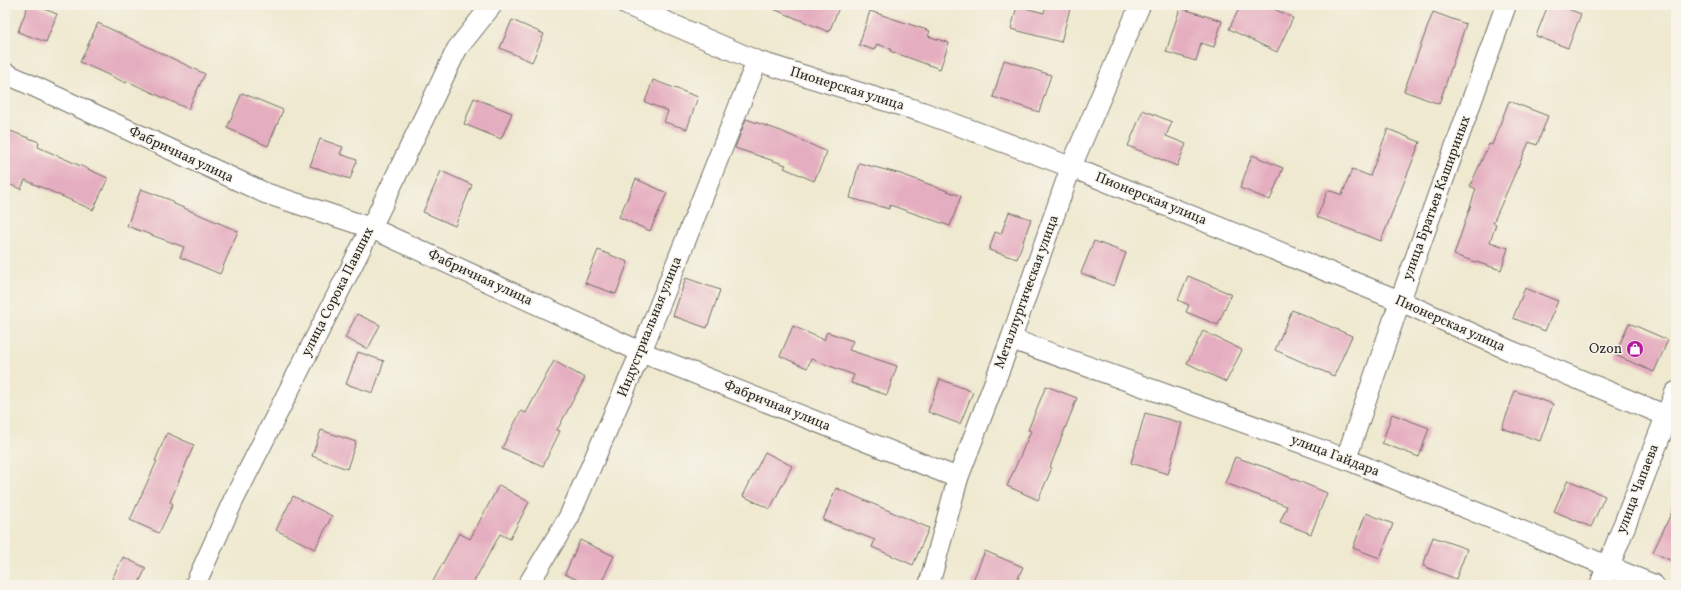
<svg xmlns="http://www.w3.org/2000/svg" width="1681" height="590" font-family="Vollkorn,serif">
<rect width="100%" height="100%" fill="#f7f3e8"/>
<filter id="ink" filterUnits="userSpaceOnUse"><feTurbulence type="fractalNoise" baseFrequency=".025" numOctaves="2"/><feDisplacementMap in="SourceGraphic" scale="8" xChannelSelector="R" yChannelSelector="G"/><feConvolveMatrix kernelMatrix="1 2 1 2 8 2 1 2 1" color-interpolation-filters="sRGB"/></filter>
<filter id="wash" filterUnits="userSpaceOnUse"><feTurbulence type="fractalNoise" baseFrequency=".012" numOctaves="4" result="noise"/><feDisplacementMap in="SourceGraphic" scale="16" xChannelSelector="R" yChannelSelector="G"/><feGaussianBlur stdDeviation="0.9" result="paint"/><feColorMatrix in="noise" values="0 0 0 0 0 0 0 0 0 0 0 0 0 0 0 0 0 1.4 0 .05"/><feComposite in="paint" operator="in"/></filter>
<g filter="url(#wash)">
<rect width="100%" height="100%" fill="#efe9d0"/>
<g id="blocks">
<g fill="#e5aec0">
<path d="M 28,5 L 34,5 L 57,14 L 46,42 L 18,32 Z"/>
<path d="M 764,5 L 840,5 L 829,32 Z"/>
<path d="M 1046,5 L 1071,5 L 1061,42 L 1011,29 L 1017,6 L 1044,13 Z"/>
<path d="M 1241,5 L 1266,5 L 1293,18 L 1277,52 L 1229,29 Z"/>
<path d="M 1548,5 L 1558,5 L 1581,14 L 1568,48 L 1536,36 Z"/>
<path d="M 1180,8 L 1222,21 L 1214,47 L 1201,43 L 1196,61 L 1166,52 Z"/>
<path d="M 870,11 L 930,31 L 928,36 L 949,43 L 940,69 L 890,51 L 891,49 L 877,44 L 874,50 L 859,45 Z"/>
<path d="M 1433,12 L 1466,24 L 1439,104 L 1404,91 Z"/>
<path d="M 512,20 L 544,34 L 532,62 L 500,48 Z"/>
<path d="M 98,23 L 205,74 L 188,109 L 127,81 L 126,83 L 80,62 Z"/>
<path d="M 1004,60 L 1051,75 L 1039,112 L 993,97 Z"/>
<path d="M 653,80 L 698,97 L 687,129 L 664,122 L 668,111 L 645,102 Z"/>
<path d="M 242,93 L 283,110 L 268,146 L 227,128 Z"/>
<path d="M 474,98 L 512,113 L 501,139 L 464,124 Z"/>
<path d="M 1509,101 L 1548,116 L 1537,145 L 1529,142 L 1493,223 L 1496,224 L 1490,242 L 1508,248 L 1501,270 L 1454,255 L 1476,189 L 1470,186 L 1489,144 L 1492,145 Z"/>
<path d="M 1143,110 L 1172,122 L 1166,136 L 1186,144 L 1177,166 L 1128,146 Z"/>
<path d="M 746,119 L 781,131 L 827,152 L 814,181 L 784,168 L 786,165 L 735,148 Z"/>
<path d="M 5,129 L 39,142 L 38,147 L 108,178 L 93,210 L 25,180 L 21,189 L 5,183 Z"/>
<path d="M 1388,129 L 1420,142 L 1381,241 L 1317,217 L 1328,190 L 1342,195 L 1352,169 L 1370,176 Z"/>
<path d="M 320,139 L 343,147 L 340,154 L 357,160 L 350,179 L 310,166 Z"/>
<path d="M 1252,155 L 1283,168 L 1270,200 L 1240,188 Z"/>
<path d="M 859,163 L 901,174 L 961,196 L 950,226 L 890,205 L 889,209 L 850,198 Z"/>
<path d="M 441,171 L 472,185 L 455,226 L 423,212 Z"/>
<path d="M 636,179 L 667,193 L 650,231 L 619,217 Z"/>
<path d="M 141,189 L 173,201 L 172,203 L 238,231 L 220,274 L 180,257 L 184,247 L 127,226 Z"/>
<path d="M 1009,212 L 1031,219 L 1017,259 L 989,250 L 995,232 L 1001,234 Z"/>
<path d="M 1094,241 L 1126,253 L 1114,286 L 1081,273 Z"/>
<path d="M 598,250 L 628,262 L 616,294 L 585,283 Z"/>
<path d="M 1188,276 L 1231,294 L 1218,325 L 1186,312 L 1189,305 L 1178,300 Z"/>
<path d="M 686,278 L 720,290 L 707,328 L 673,316 Z"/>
<path d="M 1525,288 L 1558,301 L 1545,331 L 1513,318 Z"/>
<path d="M 1292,310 L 1352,336 L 1334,376 L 1275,350 Z"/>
<path d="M 357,314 L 380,325 L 368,349 L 345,338 Z"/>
<path d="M 1629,323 L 1668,340 L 1654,372 L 1615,355 Z"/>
<path d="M 793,326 L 824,340 L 827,332 L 853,341 L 849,350 L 897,366 L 887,395 L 851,383 L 854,375 L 811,359 L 807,368 L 780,356 Z"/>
<path d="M 1203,331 L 1242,350 L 1226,382 L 1187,363 Z"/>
<path d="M 358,352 L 384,361 L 373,393 L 346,384 Z"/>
<path d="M 554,361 L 585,378 L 557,430 L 560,431 L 543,466 L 502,448 L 521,411 L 526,413 Z"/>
<path d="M 940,379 L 973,392 L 960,424 L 928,412 Z"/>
<path d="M 1046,386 L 1077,398 L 1050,467 L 1052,468 L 1038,500 L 1007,486 L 1031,431 L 1028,430 Z"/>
<path d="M 1515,391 L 1553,404 L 1540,441 L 1502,428 Z"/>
<path d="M 1145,413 L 1182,423 L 1168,474 L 1131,463 Z"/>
<path d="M 1392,414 L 1429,428 L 1419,457 L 1382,443 Z"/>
<path d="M 321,430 L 356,442 L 347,469 L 312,456 Z"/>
<path d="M 167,433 L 194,445 L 170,502 L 173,504 L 159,533 L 130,520 L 157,461 L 155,461 Z"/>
<path d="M 765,452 L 792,466 L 770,509 L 743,496 Z"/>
<path d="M 1235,457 L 1270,469 L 1327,493 L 1311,534 L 1280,522 L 1287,506 L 1225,483 Z"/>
<path d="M 1568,480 L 1605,496 L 1591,527 L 1554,511 Z"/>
<path d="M 499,485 L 529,502 L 510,539 L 500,534 L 472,585 L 431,585 L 459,533 L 470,539 Z"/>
<path d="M 836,488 L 929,528 L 913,565 L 872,547 L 875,540 L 823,520 Z"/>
<path d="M 293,496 L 332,516 L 315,549 L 276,530 Z"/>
<path d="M 1676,503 L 1676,563 L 1653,552 Z"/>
<path d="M 1366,513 L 1393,524 L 1380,558 L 1353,548 Z"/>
<path d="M 1433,537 L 1467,549 L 1456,579 L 1423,566 Z"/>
<path d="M 580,540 L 614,556 L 600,585 L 588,585 L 565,574 Z"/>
<path d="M 985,551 L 1023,567 L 1015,585 L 971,585 Z"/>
<path d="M 123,557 L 146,568 L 138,585 L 109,585 Z"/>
</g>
</g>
</g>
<g filter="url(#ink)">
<use href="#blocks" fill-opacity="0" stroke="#706e65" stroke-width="1"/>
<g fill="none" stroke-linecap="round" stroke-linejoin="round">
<g stroke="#706e65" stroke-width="22">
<g id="street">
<path d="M 627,5 L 757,61 L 922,112 L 1071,167 L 1400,301 L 1511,351 L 1667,416"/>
<path d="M 5,73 L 265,193 L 371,228 L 641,352 L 958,478"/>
<path d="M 1011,339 L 1346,459 L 1654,585"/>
<path d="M 1346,459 L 1400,301 L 1506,5"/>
<path d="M 195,585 L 233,501 L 371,228 L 457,49 L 492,5"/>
<path d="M 528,585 L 569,517 L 641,352 L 757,61"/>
<path d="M 929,585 L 958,478 L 1011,339 L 1071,167 L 1140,5"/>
</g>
</g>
<g stroke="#706e65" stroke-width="24">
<path id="secondary" d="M 1601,585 L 1676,393"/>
</g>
<use href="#street" stroke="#fff" stroke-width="20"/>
<use href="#secondary" stroke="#fff" stroke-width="22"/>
</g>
</g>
<defs>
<g id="shop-disc" transform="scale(0.9)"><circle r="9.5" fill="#b5179e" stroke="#f7f3e8"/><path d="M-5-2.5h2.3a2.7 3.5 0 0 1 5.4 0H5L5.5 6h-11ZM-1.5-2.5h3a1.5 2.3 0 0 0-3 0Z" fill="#fff"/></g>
</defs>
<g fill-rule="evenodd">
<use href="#shop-disc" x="1635" y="349"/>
</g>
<g text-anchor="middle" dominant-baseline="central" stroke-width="3" stroke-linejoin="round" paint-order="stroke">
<g font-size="14" fill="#2b2b2b" stroke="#f7f3e8">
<text transform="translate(847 89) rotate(17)">Пионерская улица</text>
<text transform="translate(181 155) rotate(25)">Фабричная улица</text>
<text transform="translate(1437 198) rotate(-70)">улица Братьев Кашириных</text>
<text transform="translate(1151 199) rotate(22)">Пионерская улица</text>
<text transform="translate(480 278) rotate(25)">Фабричная улица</text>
<text transform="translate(338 292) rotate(-63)">улица Сорока Павших</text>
<text transform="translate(1027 292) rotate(-70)">Металлургическая улица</text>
<text transform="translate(1450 324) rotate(24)">Пионерская улица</text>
<text transform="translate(650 327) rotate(-68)">Индустриальная улица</text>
<text transform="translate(777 406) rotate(22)">Фабричная улица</text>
<text transform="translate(1335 456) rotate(21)">улица Гайдара</text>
<text transform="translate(1638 489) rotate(-69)">улица Чапаева</text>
</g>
<g font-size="14" fill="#2b2b2b" stroke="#f7f3e8" text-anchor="end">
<text x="1622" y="349">Ozon</text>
</g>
</g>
<rect width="1681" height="590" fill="none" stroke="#f7f3e8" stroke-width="20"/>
</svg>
